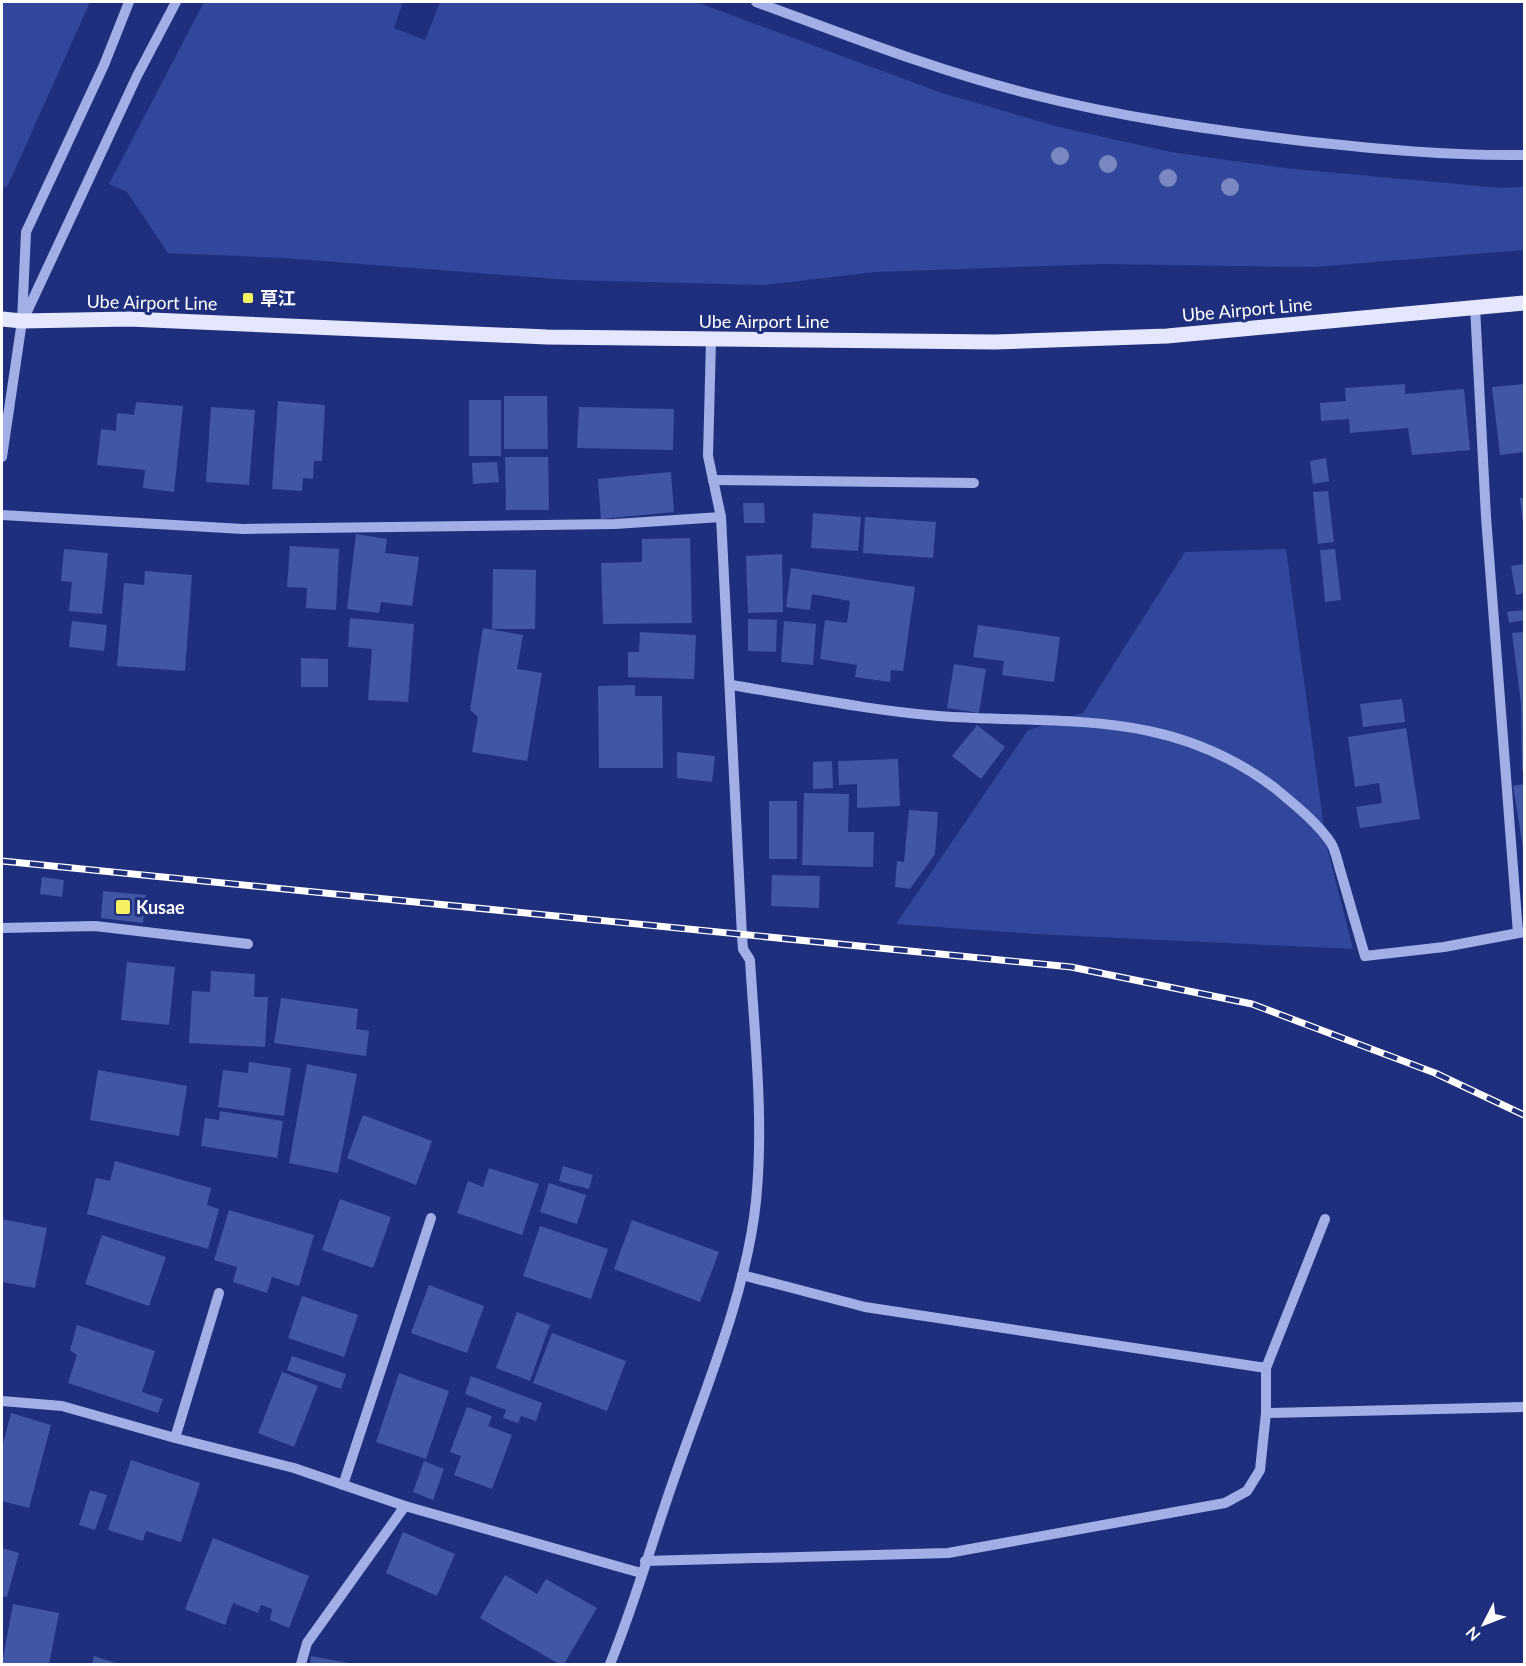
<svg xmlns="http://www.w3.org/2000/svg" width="1526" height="1666" font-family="Lato,'Noto Sans JP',sans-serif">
<rect width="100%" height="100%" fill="#1f2f7d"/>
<g fill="#32469c">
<path d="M 2,2 L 90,2 L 8,185 L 2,189 Z"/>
<path d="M 204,2 L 403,2 L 394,28 L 425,40 L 440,2 L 696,2 L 942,93 L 1059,127 L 1171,152 L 1284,168 L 1501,188 L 1524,187 L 1524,250 L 1314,267 L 1103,264 L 875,272 L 765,285 L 569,280 L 284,258 L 168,253 L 127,192 L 109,184 Z"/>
<path d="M 1286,549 L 1326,843 L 1353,949 L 1036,934 L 896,924 L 1028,730 L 1083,713 L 1185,552 Z"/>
</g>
<g fill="#4355a5">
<path d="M 1405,384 L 1405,394 L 1464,389 L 1470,450 L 1412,455 L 1408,428 L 1350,433 L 1349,419 L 1321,421 L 1320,403 L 1346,401 L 1345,388 Z"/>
<path d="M 1524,384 L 1524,452 L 1500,455 L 1492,387 Z"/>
<path d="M 504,396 L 547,396 L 548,449 L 504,449 Z"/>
<rect x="469" y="400" width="32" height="56"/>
<path d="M 278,401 L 325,405 L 322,461 L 314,461 L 313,479 L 303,478 L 302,491 L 272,489 Z"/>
<path d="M 136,402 L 183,406 L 174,492 L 143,488 L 145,470 L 97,465 L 101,429 L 116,431 L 117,413 L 134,415 Z"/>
<path d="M 211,407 L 255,410 L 249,485 L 206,482 Z"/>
<path d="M 579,407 L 674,409 L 673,450 L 577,448 Z"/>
<path d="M 505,457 L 548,457 L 549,510 L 506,510 Z"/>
<path d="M 1326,458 L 1329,481 L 1313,484 L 1310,461 Z"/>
<path d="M 497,462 L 499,482 L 473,484 L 472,463 Z"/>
<path d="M 671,472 L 674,512 L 601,519 L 598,479 Z"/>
<path d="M 1328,491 L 1334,542 L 1318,544 L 1313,492 Z"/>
<path d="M 1520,498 L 1524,498 L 1524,524 L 1523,524 Z"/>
<path d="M 743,503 L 764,503 L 765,523 L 744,523 Z"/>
<path d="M 813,513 L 861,517 L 858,551 L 811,548 Z"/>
<path d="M 865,517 L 936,522 L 933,558 L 863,553 Z"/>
<path d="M 356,534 L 387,539 L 385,553 L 419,557 L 412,606 L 381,602 L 379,613 L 347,609 Z"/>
<path d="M 690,538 L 692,623 L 603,624 L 601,563 L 642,562 L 642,539 Z"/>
<path d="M 290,546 L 339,549 L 336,610 L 306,608 L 307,588 L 287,587 Z"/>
<path d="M 64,549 L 108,553 L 102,614 L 69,611 L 72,582 L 61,581 Z"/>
<path d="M 1335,549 L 1341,600 L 1325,602 L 1320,550 Z"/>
<path d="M 782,554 L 783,612 L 748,613 L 746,556 Z"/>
<path d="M 1524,564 L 1524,593 L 1516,595 L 1511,566 Z"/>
<path d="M 791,568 L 915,587 L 903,671 L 891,670 L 890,682 L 855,677 L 857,665 L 820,659 L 825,620 L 847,623 L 850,601 L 812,594 L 810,610 L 786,607 Z"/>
<path d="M 493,569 L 536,570 L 535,629 L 492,629 Z"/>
<path d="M 145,571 L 192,575 L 185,671 L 117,666 L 124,583 L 144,585 Z"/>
<path d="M 1524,610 L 1524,620 L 1509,623 L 1507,612 Z"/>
<path d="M 350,618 L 414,624 L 408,702 L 368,700 L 372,649 L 348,647 Z"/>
<path d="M 748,619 L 777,620 L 776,652 L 748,651 Z"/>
<path d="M 72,621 L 107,625 L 104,651 L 69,647 Z"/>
<path d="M 784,621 L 816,624 L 813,665 L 781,662 Z"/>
<path d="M 978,625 L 1060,637 L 1054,682 L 1002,675 L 1004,661 L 973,657 Z"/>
<path d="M 483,628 L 523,635 L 517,669 L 542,673 L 527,761 L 472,752 L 478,717 L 470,710 Z"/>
<path d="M 640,632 L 696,635 L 694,679 L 628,677 L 628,652 L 639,652 Z"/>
<path d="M 1524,632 L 1524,771 L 1522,771 L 1521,704 L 1512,633 Z"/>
<path d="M 301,658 L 328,659 L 328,687 L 301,687 Z"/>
<path d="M 954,664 L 986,669 L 979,713 L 947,708 Z"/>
<path d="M 635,685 L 635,696 L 662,696 L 663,768 L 599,768 L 598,686 Z"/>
<path d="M 1402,699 L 1405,722 L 1363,727 L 1360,704 Z"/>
<path d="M 977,725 L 1005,747 L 981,779 L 952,756 Z"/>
<path d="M 1406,728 L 1420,819 L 1360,828 L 1356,807 L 1382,803 L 1379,783 L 1355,787 L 1348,737 Z"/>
<path d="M 677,752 L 715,756 L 712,782 L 677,778 Z"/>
<path d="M 898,759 L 900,806 L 857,808 L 857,784 L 839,785 L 838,761 Z"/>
<path d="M 832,761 L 833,788 L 813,789 L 813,762 Z"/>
<path d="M 1524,784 L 1524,848 L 1523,848 L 1513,786 Z"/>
<path d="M 804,793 L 849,794 L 848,832 L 874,832 L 873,867 L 802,865 Z"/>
<rect x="769" y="801" width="28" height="58"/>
<path d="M 909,810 L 938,812 L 935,854 L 910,889 L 895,887 L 897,861 L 904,862 Z"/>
<path d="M 772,875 L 820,876 L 819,908 L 771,906 Z"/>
<path d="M 42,877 L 64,880 L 62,897 L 40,894 Z"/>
<path d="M 103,891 L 146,895 L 143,923 L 101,918 Z"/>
<path d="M 127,962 L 175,967 L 169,1025 L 121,1020 Z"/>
<path d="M 211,971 L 255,974 L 254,997 L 268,997 L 265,1047 L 189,1043 L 192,991 L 210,992 Z"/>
<path d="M 281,998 L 358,1009 L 356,1029 L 369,1031 L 366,1056 L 274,1043 Z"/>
<path d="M 249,1062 L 291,1068 L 284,1116 L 218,1107 L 223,1070 L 248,1073 Z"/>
<path d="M 307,1064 L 357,1074 L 338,1173 L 289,1163 Z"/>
<path d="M 98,1070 L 187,1086 L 179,1136 L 90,1120 Z"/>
<path d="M 220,1111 L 283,1121 L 277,1158 L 201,1146 L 205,1118 L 219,1120 Z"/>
<path d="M 363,1115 L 432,1141 L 416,1185 L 347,1158 Z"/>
<path d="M 115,1161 L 211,1188 L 207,1205 L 219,1209 L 208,1249 L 87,1214 L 96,1178 L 110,1181 Z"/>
<path d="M 563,1166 L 593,1175 L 589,1189 L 559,1181 Z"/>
<path d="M 489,1168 L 539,1184 L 522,1235 L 457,1213 L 468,1181 L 483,1187 Z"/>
<path d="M 549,1183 L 586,1195 L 577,1224 L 540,1212 Z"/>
<path d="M 340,1199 L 391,1217 L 373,1268 L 322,1250 Z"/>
<path d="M 229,1210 L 314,1235 L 299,1286 L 272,1277 L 267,1293 L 233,1282 L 237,1267 L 214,1260 Z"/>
<path d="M 2,1219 L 47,1228 L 35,1288 L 2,1282 Z"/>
<path d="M 632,1220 L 719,1252 L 700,1302 L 614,1269 Z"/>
<path d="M 540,1226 L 608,1249 L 591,1299 L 523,1276 Z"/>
<path d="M 102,1235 L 166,1257 L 149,1306 L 85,1284 Z"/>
<path d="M 429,1285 L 484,1306 L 467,1353 L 411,1333 Z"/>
<path d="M 302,1296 L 358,1315 L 344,1357 L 288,1338 Z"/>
<path d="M 517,1312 L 550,1325 L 530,1381 L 496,1368 Z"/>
<path d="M 77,1325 L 155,1351 L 142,1392 L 163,1399 L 158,1413 L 68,1383 L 77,1355 L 70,1350 Z"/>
<path d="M 552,1333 L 626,1361 L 607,1411 L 533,1383 Z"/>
<path d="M 292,1356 L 346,1374 L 341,1389 L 287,1370 Z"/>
<path d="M 282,1372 L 318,1386 L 294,1447 L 258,1433 Z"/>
<path d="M 399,1373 L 449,1391 L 426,1459 L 376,1442 Z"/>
<path d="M 471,1376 L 542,1403 L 536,1421 L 521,1416 L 518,1423 L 503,1418 L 506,1410 L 465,1394 Z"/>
<path d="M 467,1407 L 492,1416 L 488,1426 L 512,1435 L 492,1489 L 454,1475 L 461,1456 L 450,1452 Z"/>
<path d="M 11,1413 L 51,1425 L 29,1508 L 2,1501 L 2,1448 Z"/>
<path d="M 131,1460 L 200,1483 L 181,1542 L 146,1531 L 143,1541 L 108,1530 Z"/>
<path d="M 424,1461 L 444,1469 L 433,1500 L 413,1492 Z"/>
<path d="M 90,1490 L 107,1495 L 95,1530 L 79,1525 Z"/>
<path d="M 403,1532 L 455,1554 L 437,1596 L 386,1573 Z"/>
<path d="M 213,1538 L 309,1576 L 289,1628 L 270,1620 L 272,1609 L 261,1605 L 258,1613 L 233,1603 L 225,1625 L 185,1609 Z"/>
<path d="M 2,1548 L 19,1553 L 7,1597 L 2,1596 Z"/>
<path d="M 505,1575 L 537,1594 L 546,1579 L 597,1608 L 564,1664 L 559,1664 L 480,1618 Z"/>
<path d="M 13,1604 L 59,1613 L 49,1664 L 2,1664 Z"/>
<path d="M 94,1656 L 119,1664 L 92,1664 Z"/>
<path d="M 311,1656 L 348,1663 L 348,1664 L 310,1664 Z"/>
</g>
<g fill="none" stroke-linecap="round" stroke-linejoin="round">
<g stroke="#a2afe7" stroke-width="10">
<path d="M 756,2 C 846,35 937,71 1030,94 C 1120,117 1212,130 1303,141 C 1376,149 1450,156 1524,155"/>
<path d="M 1475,307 L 1486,517 L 1518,933"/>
<path d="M 25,316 L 137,76 L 176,2"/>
<path d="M 2,457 L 22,321 L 26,232 L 104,65 L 129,2"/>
<path d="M 713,480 L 974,483"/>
<path d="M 2,515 L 243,529 L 615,524 L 721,517"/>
<path d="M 731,685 C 800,696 868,710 938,716 C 1063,725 1169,707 1276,789 C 1294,804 1318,823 1331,843 C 1336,851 1338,864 1341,873 C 1349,901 1357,928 1365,956 L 1444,947 L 1524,932"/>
<path d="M 2,928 L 95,926 L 248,944"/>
<path d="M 742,1275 L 865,1307 L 1266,1368 L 1266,1413 L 1524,1407"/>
<path d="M 1266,1368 L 1325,1219"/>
<path d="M 2,1401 L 62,1406 L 175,1438 L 294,1468 L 405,1506 L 641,1573"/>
<path d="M 175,1438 L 219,1293"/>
<path d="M 343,1485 L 431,1218"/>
<path d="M 645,1561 L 948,1553 L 1225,1503 L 1247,1491 L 1260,1470 L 1266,1413"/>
<path d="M 301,1664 L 307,1643 L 405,1506"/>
<path d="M 610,1664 C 635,1603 653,1538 675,1476 C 705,1390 747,1291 756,1201 C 764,1122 755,1040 750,960 L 743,949 L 742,936 L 721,517 L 708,456 L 711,341"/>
</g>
<path stroke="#e4e7fd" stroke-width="15" d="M 2,319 L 22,321 L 129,319 L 547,337 L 995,342 L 1167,336 L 1524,303"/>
<g stroke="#fff" stroke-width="7">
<path id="rail" d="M 2,861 L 1071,967 L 1252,1004 L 1435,1073 L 1524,1115"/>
</g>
<use href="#rail" stroke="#1f2f7d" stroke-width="4.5" stroke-dasharray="14" stroke-linecap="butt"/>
</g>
<g fill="#7b87c0">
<circle cx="1060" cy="156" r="9"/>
<circle cx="1108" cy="164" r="9"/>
<circle cx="1168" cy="178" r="9"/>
<circle cx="1230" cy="187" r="9"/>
</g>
<g fill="#f5f162" stroke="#1f2f7d" stroke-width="2">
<rect x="242" y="292" width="12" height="12" rx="3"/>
<rect x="115" y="899" width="16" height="16" rx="3"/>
</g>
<g text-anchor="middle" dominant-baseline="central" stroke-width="6" stroke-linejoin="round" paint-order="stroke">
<g font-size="18" font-weight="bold" fill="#fff" stroke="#1f2f7d" text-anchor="start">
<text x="260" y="298">草江</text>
<text x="136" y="907">Kusae</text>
</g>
<g font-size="18" fill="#fff" stroke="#1f2f7d">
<text transform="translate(152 302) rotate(1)">Ube Airport Line</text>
<text transform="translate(1247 309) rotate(-5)">Ube Airport Line</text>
<text x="764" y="321">Ube Airport Line</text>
</g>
</g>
<rect width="1526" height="1666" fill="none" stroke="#ffffff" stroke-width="6"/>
<g transform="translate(1484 1624) rotate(228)" stroke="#1f2f7d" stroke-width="4.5" paint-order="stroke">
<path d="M0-4.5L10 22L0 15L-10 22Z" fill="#ffffff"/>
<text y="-9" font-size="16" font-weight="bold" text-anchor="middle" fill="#ffffff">N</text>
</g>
</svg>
